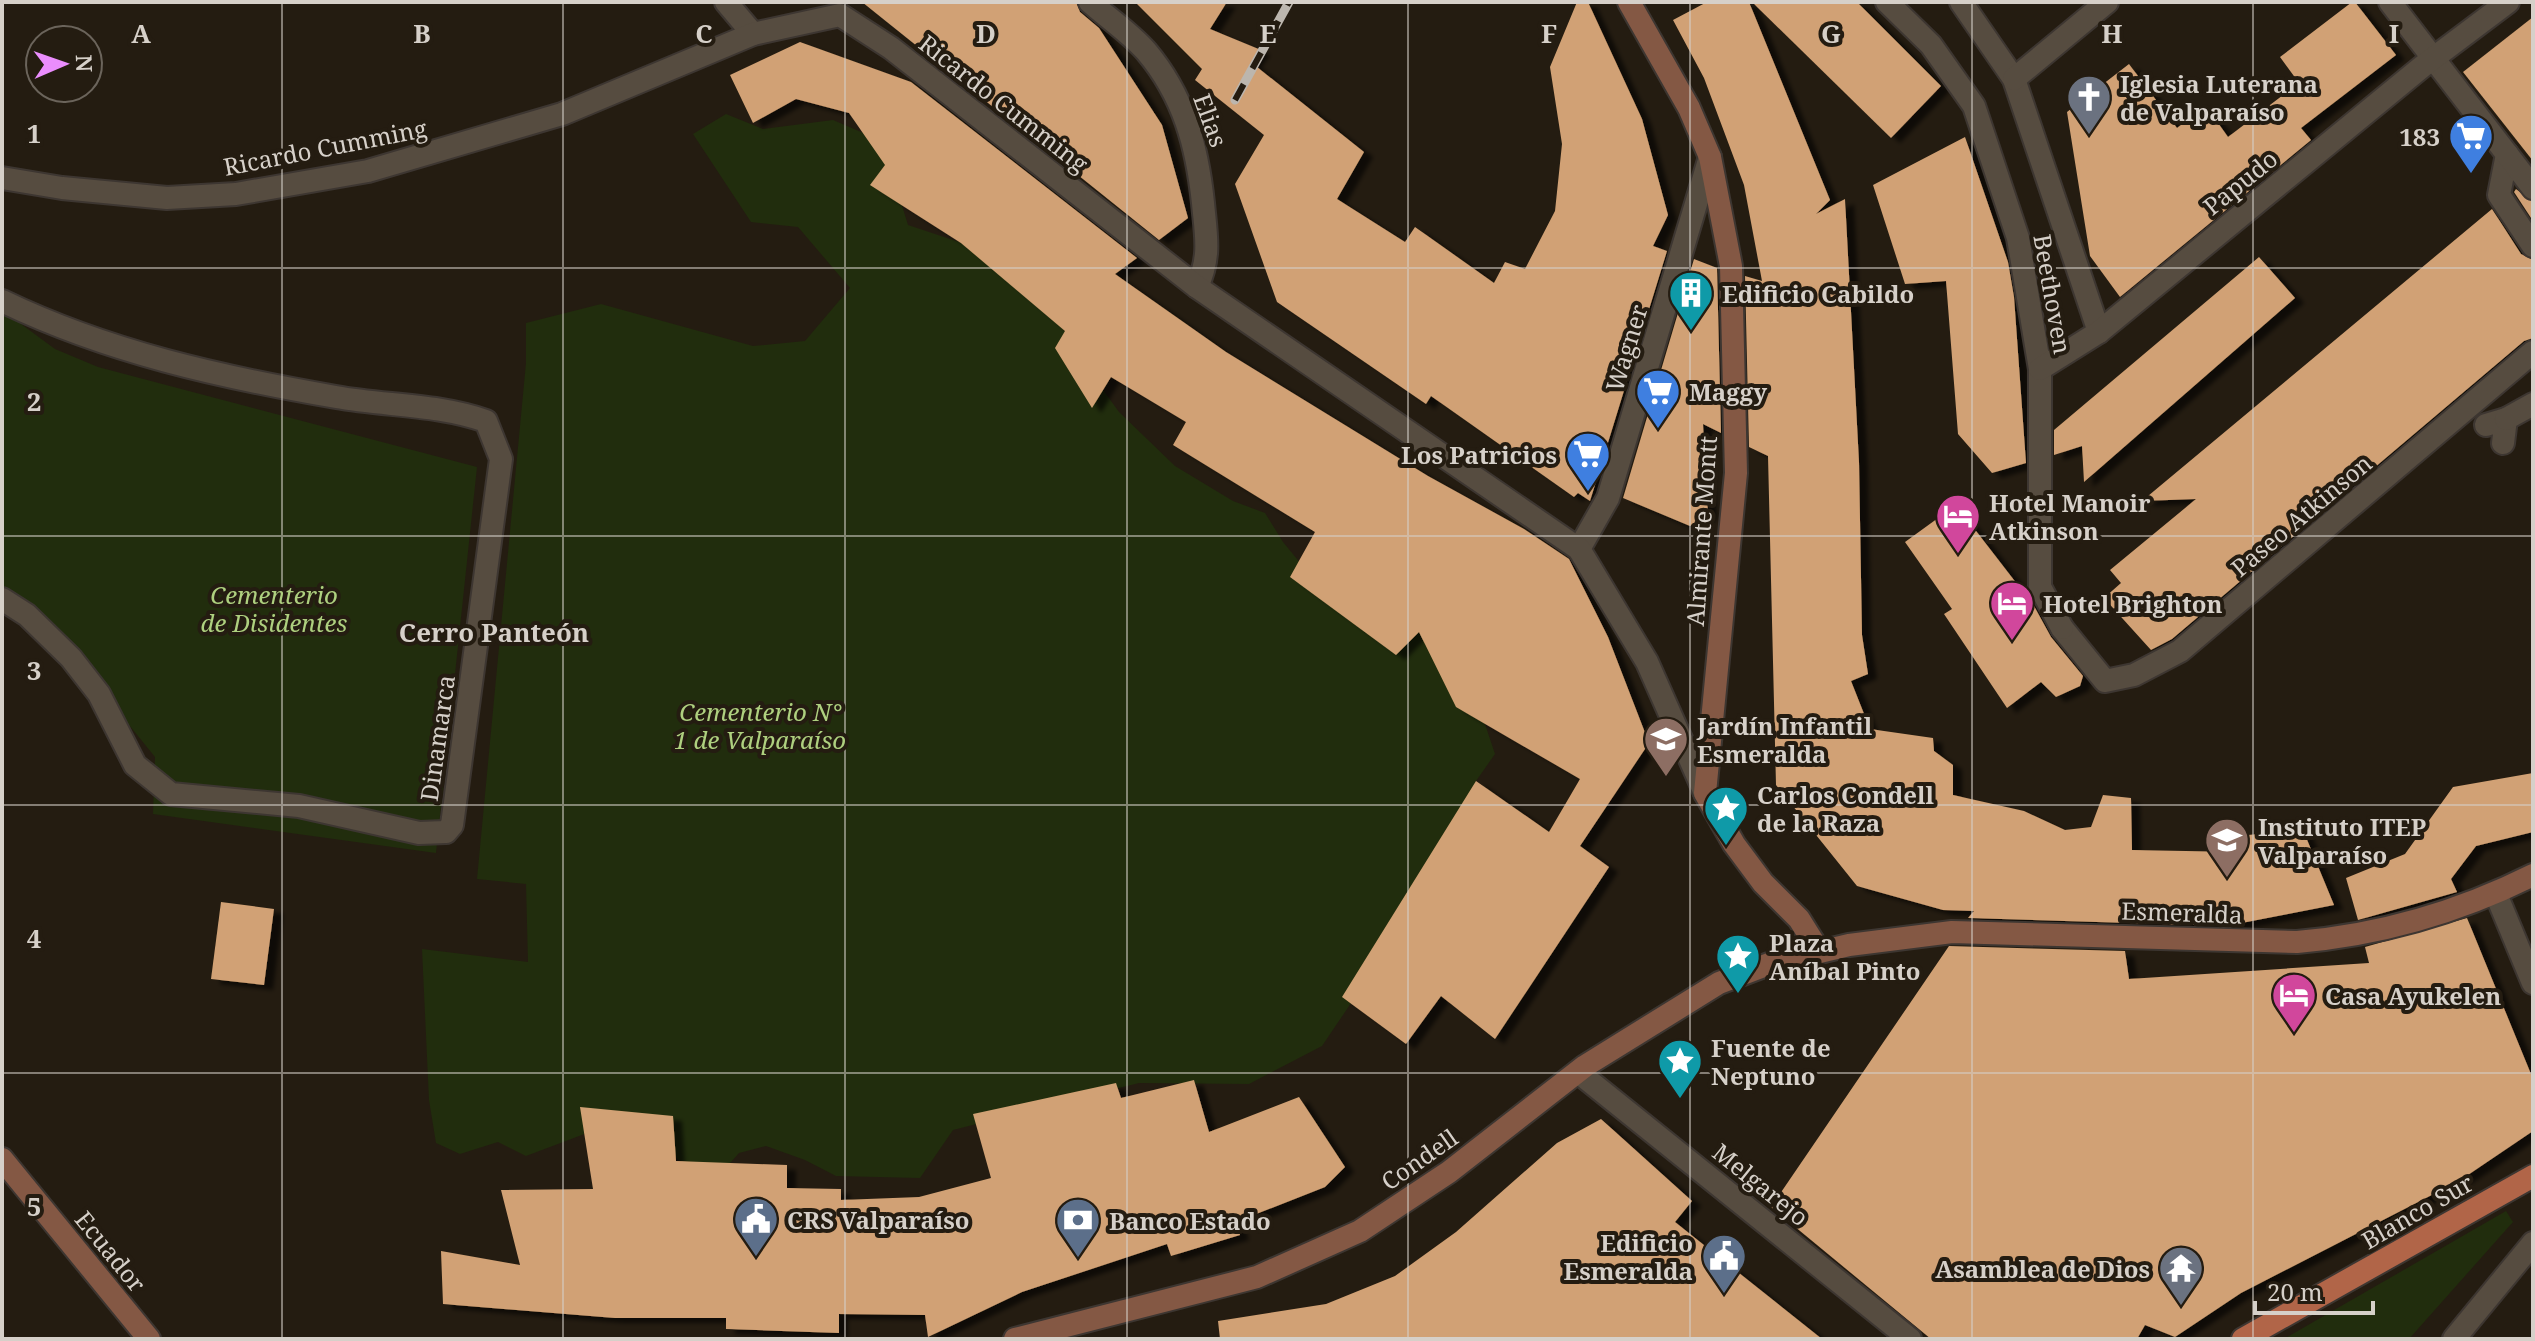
<svg xmlns="http://www.w3.org/2000/svg" width="2535" height="1341" font-family="'Noto Serif',serif">
<defs>
<filter id="shadow"><feDropShadow dx="9" dy="5" stdDeviation="2" flood-color="#0009"/></filter>
</defs>
<rect width="100%" height="100%" fill="#241c11"/>
<g fill="#212d0d">
<path d="M 726,114 L 763,129 L 833,120 L 882,141 L 908,225 L 980,249 L 1065,306 L 1080,358 L 1119,412 L 1175,466 L 1233,501 L 1265,513 L 1283,542 L 1320,587 L 1434,627 L 1482,715 L 1495,754 L 1476,781 L 1461,823 L 1368,978 L 1322,1046 L 1249,1084 L 1139,1083 L 953,1130 L 920,1178 L 836,1176 L 805,1160 L 766,1146 L 739,1153 L 717,1178 L 700,1177 L 642,1130 L 611,1124 L 526,1156 L 498,1142 L 460,1154 L 436,1143 L 429,1100 L 422,949 L 528,962 L 526,884 L 477,879 L 526,363 L 526,323 L 601,304 L 753,346 L 805,341 L 850,288 L 798,227 L 751,222 L 693,134 Z"/>
<path d="M 2,310 L 55,349 L 98,367 L 477,467 L 436,853 L 153,814 L 155,757 L 87,673 L 2,612 Z"/>
<path d="M 2506,1211 L 2513,1222 L 2409,1339 L 2284,1339 Z"/>
</g>
<g fill="#d1a174" filter="url(#shadow)">
<path d="M 862,2 L 1076,2 L 1080,12 L 1099,28 L 1162,125 L 1188,218 L 1159,240 Z"/>
<path d="M 1135,2 L 1227,2 L 1210,29 L 1261,50 L 1252,63 L 1364,152 L 1337,199 L 1405,242 L 1415,227 L 1494,283 L 1505,262 L 1525,269 L 1555,211 L 1562,144 L 1550,67 L 1577,2 L 1588,2 L 1642,119 L 1668,215 L 1653,246 L 1667,251 L 1590,501 L 1578,493 L 1574,497 L 1431,396 L 1426,404 L 1277,302 L 1235,184 L 1264,135 L 1195,80 L 1202,69 Z"/>
<path d="M 1707,2 L 1749,2 L 1830,200 L 1816,214 L 1845,199 L 1859,462 L 1862,635 L 1868,674 L 1851,681 L 1870,729 L 1933,738 L 1934,751 L 1953,765 L 1953,795 L 2024,811 L 2065,830 L 2091,827 L 2103,795 L 2131,798 L 2132,850 L 2239,852 L 2237,836 L 2303,830 L 2334,905 L 2226,926 L 1968,918 L 1974,911 L 1943,910 L 1857,886 L 1776,785 L 1768,456 L 1749,447 L 1745,276 L 1762,281 L 1744,185 L 1704,78 L 1673,20 Z"/>
<path d="M 1752,2 L 1857,2 L 1941,86 L 1891,138 Z"/>
<path d="M 2352,2 L 2355,2 L 2396,55 L 2301,128 L 2311,140 L 2120,297 L 2090,256 L 2067,112 L 2129,64 L 2177,128 L 2206,106 L 2228,137 L 2299,83 L 2280,57 Z"/>
<path d="M 2533,17 L 2533,161 L 2463,72 Z"/>
<path d="M 800,42 L 911,82 L 1137,258 L 1115,274 L 1226,352 L 1428,476 L 1524,529 L 1569,559 L 1608,637 L 1649,743 L 1580,846 L 1609,867 L 1495,1039 L 1441,996 L 1406,1044 L 1342,997 L 1476,781 L 1549,832 L 1580,779 L 1456,707 L 1419,632 L 1396,655 L 1290,577 L 1315,532 L 1173,445 L 1186,422 L 1111,377 L 1092,408 L 1055,348 L 1065,331 L 961,243 L 870,185 L 885,165 L 849,113 L 796,99 L 753,123 L 730,75 Z"/>
<path d="M 1965,137 L 2008,262 L 2014,297 L 2026,463 L 1992,473 L 1958,434 L 1946,281 L 1905,284 L 1873,185 Z"/>
<path d="M 2516,189 L 2533,202 L 2533,221 L 2514,192 Z"/>
<path d="M 2492,209 L 2521,254 L 2533,260 L 2533,338 L 2524,341 L 2172,639 L 2151,650 L 2104,598 L 2121,583 L 2110,570 L 2196,499 L 2142,501 Z"/>
<path d="M 2259,257 L 2295,298 L 2084,482 L 2082,446 L 2054,455 L 2054,430 Z"/>
<path d="M 1694,259 L 1717,268 L 1721,433 L 1703,424 L 1708,514 L 1690,526 L 1623,498 Z"/>
<path d="M 1956,505 L 2034,606 L 2051,637 L 2083,676 L 2080,686 L 2056,697 L 2041,682 L 2007,708 L 1944,614 L 1952,609 L 1905,542 Z"/>
<path d="M 2533,773 L 2533,832 L 2476,846 L 2451,879 L 2457,892 L 2358,920 L 2346,878 L 2405,854 L 2453,787 Z"/>
<path d="M 221,902 L 274,909 L 264,985 L 211,979 Z"/>
<path d="M 2467,918 L 2533,1079 L 2533,1131 L 2459,1181 L 2241,1293 L 2175,1337 L 2145,1325 L 2137,1339 L 1931,1339 L 1771,1207 L 1949,946 L 2125,951 L 2129,979 L 2369,963 L 2365,947 Z"/>
<path d="M 1194,1080 L 1209,1132 L 1299,1097 L 1345,1167 L 1325,1187 L 1236,1222 L 1240,1235 L 1171,1256 L 1167,1244 L 1022,1292 L 928,1337 L 925,1315 L 839,1314 L 839,1333 L 726,1329 L 726,1318 L 615,1318 L 443,1304 L 441,1251 L 520,1265 L 501,1190 L 593,1189 L 580,1107 L 673,1116 L 676,1161 L 787,1165 L 787,1188 L 841,1189 L 841,1200 L 919,1197 L 991,1178 L 973,1114 L 1116,1083 L 1121,1098 Z"/>
<path d="M 1601,1119 L 1692,1201 L 1675,1222 L 1822,1339 L 1220,1339 L 1218,1321 L 1326,1304 L 1395,1276 L 1456,1232 L 1557,1143 Z"/>
</g>
<g fill="none" stroke-linecap="round" stroke-linejoin="round">
<g stroke="#3d3631" stroke-width="26">
<g id="pedestrian">
<path d="M 1961,2 L 2014,79 L 2099,332"/>
<path d="M 2507,154 L 2499,195 L 2533,246"/>
<path d="M 2486,425 L 2506,419 L 2503,443"/>
<path d="M 2062,628 L 2105,681 L 2134,675 L 2180,651 L 2533,352"/>
<path d="M 1578,1072 L 1910,1339"/>
</g>
</g>
<g stroke="#3d3631" stroke-width="26">
<g id="minor">
<path d="M 726,2 L 753,34"/>
<path d="M 1090,2 C 1108,18 1130,33 1146,51 C 1184,96 1197,146 1203,203 C 1206,236 1211,256 1197,287"/>
<path d="M 1887,2 L 1931,45 L 1974,106 L 2018,238 L 2040,369 L 2040,587 L 2062,628"/>
<path d="M 2390,2 L 2533,188"/>
<path d="M 2014,79 L 2107,2"/>
<path d="M 2,301 C 108,352 220,377 336,397 C 386,406 438,404 486,421 L 501,459 L 452,825 L 446,832 L 419,833 L 299,806 L 171,794 L 135,765 L 99,694 L 71,658 L 27,615 L 2,599"/>
<path d="M 2040,369 L 2099,332 L 2423,66 L 2508,2"/>
<path d="M 2506,419 L 2533,404"/>
<path d="M 1579,549 L 1608,498 L 1710,157"/>
</g>
</g>
<g stroke="#3d3631" stroke-width="26">
<g id="tertiary">
<path d="M 2,178 L 62,188 L 167,198 L 236,194 L 368,171 L 562,114 L 753,34 L 840,15 L 891,48 L 1197,287 L 1579,549 L 1647,662 L 1705,793"/>
<path d="M 2496,894 L 2533,983"/>
<path d="M 2454,1339 L 2533,1243"/>
</g>
</g>
<g stroke="#3d3631" stroke-width="26">
<g id="secondary">
<path d="M 1629,2 L 1689,108 L 1710,157 L 1731,266 L 1736,473 L 1705,793 L 1734,844 L 1763,883 L 1799,919 L 1819,951"/>
<path d="M 2,1159 L 149,1339"/>
<path d="M 1015,1339 L 1257,1277 L 1360,1231 L 1449,1172 L 1585,1066 L 1719,983 L 1769,964 L 1849,945 L 1952,932 L 2297,942 C 2379,935 2459,912 2533,875"/>
</g>
</g>
<g stroke="#3d3631" stroke-width="26">
<path id="primary" d="M 2243,1339 L 2533,1176"/>
</g>
<use href="#pedestrian" stroke="#564c40" stroke-width="22"/>
<use href="#minor" stroke="#564c40" stroke-width="22"/>
<use href="#tertiary" stroke="#564c40" stroke-width="22"/>
<use href="#secondary" stroke="#845844" stroke-width="22"/>
<use href="#primary" stroke="#b16548" stroke-width="22"/>
<g stroke="#bcb6ae" stroke-width="9">
<path id="rail" d="M 1235,100 L 1289,2"/>
</g>
<use href="#rail" stroke="#241c11" stroke-width="6" stroke-dasharray="18" stroke-linecap="butt"/>
</g>
<path fill="none" stroke="#d6d0c9" stroke-width="2" stroke-opacity="0.55" d="M 282,2 L 282,1339M 563,2 L 563,1339M 845,2 L 845,1339M 1127,2 L 1127,1339M 1408,2 L 1408,1339M 1690,2 L 1690,1339M 1972,2 L 1972,1339M 2253,2 L 2253,1339M 2,268 L 2533,268M 2,536 L 2533,536M 2,805 L 2533,805M 2,1073 L 2533,1073"/>
<defs>
<g id="church-pin" transform="scale(2.3)"><path d="M0 17L-7.5 6A9.5 9.5 0 1 1 7.5 6Z" fill="#6b7280" stroke="#241c11"/><path d="M-1.2-6h2.4v3.5h3.3v2.4h-3.3V6h-2.4V-.1h-3.3v-2.4h3.3Z" fill="#fff"/></g>
<g id="supermarket-pin" transform="scale(2.3)"><path d="M0 17L-7.5 6A9.5 9.5 0 1 1 7.5 6Z" fill="#3f7fe0" stroke="#241c11"/><path d="M-6-5.5h2.5l.6 2H6L4.5 2H-2.5L-4.4-4H-6ZM-1.5 3.2a1.3 1.3 0 1 0 .1 0ZM3 3.2a1.3 1.3 0 1 0 .1 0Z" fill="#fff"/></g>
<g id="building-pin" transform="scale(2.3)"><path d="M0 17L-7.5 6A9.5 9.5 0 1 1 7.5 6Z" fill="#0f9aa8" stroke="#241c11"/><path d="M-4-6H4V6H1V3H-1V6H-4ZM-2.5-4.3h1.7v1.8h-1.7ZM.8-4.3h1.7v1.8H.8ZM-2.5-1h1.7V.8h-1.7ZM.8-1h1.7V.8H.8Z" fill="#fff"/></g>
<g id="hotel-pin" transform="scale(2.3)"><path d="M0 17L-7.5 6A9.5 9.5 0 1 1 7.5 6Z" fill="#d1479c" stroke="#241c11"/><path d="M-6-4.5h1.5V1H6V5H4.5V3h-9V5H-6ZM-4 0a1.8 1.8 0 1 1 3.6 0ZM.5 0V-2.5h3Q6-2.5 6 0Z" fill="#fff"/></g>
<g id="school-pin" transform="scale(2.3)"><path d="M0 17L-7.5 6A9.5 9.5 0 1 1 7.5 6Z" fill="#8d6e63" stroke="#241c11"/><path d="M0-5L7-2L0 1L-7-2ZM-4 1L0 2.5L4 1V4Q0 6-4 4Z" fill="#fff"/></g>
<g id="sight-pin" transform="scale(2.3)"><path d="M0 17L-7.5 6A9.5 9.5 0 1 1 7.5 6Z" fill="#0f9aa8" stroke="#241c11"/><path d="M0-6L1.8-2.2L6-1.7L2.9 1.2L3.7 5.4L0 3.3L-3.7 5.4L-2.9 1.2L-6-1.7L-1.8-2.2Z" fill="#fff"/></g>
<g id="civic-pin" transform="scale(2.3)"><path d="M0 17L-7.5 6A9.5 9.5 0 1 1 7.5 6Z" fill="#5c6f8a" stroke="#241c11"/><path d="M-.6-6.5H3V-4.5H.6V-3L4-1V1h2V6H-6V1h2V-1L-.6-3ZM-1.2 2.5V6h2.4V2.5Z" fill="#fff"/></g>
<g id="bank-pin" transform="scale(2.3)"><path d="M0 17L-7.5 6A9.5 9.5 0 1 1 7.5 6Z" fill="#5c6f8a" stroke="#241c11"/><path d="M-6-4H6V4H-6ZM0-2.3a2.3 2.3 0 1 0 0 4.6a2.3 2.3 0 1 0 0-4.6Z" fill="#fff"/></g>
<g id="temple-pin" transform="scale(2.3)"><path d="M0 17L-7.5 6A9.5 9.5 0 1 1 7.5 6Z" fill="#6b7280" stroke="#241c11"/><path d="M0-6L5-2H3V0L6.5 2.5H4V6H1.5V3h-3V6H-4V2.5H-6.5L-3 0V-2H-5Z" fill="#fff"/></g>
</defs>
<g fill-rule="evenodd">
<use href="#church-pin" x="2089" y="97"/>
<use href="#supermarket-pin" x="2471" y="136"/>
<use href="#building-pin" x="1691" y="293"/>
<use href="#supermarket-pin" x="1658" y="391"/>
<use href="#supermarket-pin" x="1588" y="454"/>
<use href="#hotel-pin" x="1958" y="516"/>
<use href="#hotel-pin" x="2012" y="603"/>
<use href="#school-pin" x="1666" y="739"/>
<use href="#sight-pin" x="1726" y="808"/>
<use href="#school-pin" x="2227" y="840"/>
<use href="#sight-pin" x="1738" y="956"/>
<use href="#hotel-pin" x="2294" y="995"/>
<use href="#sight-pin" x="1680" y="1061"/>
<use href="#civic-pin" x="756" y="1219"/>
<use href="#bank-pin" x="1078" y="1220"/>
<use href="#civic-pin" x="1724" y="1256"/>
<use href="#temple-pin" x="2181" y="1268"/>
</g>
<g text-anchor="middle" dominant-baseline="central" stroke-width="8" stroke-linejoin="round" paint-order="stroke">
<g font-size="24" font-weight="bold" fill="#d6d0c9" stroke="#241c11" text-anchor="start">
<text x="2120" y="83">Iglesia Luterana<tspan x="2120" dy="28">de Valparaíso</tspan></text>
<text x="2440" y="136" text-anchor="end">183</text>
<text x="1722" y="293">Edificio Cabildo</text>
<text x="1689" y="391">Maggy</text>
<text x="1557" y="454" text-anchor="end">Los Patricios</text>
<text x="1989" y="502">Hotel Manoir<tspan x="1989" dy="28">Atkinson</tspan></text>
<text x="2043" y="603">Hotel Brighton</text>
<text x="1697" y="725">Jardín Infantil<tspan x="1697" dy="28">Esmeralda</tspan></text>
<text x="1757" y="794">Carlos Condell<tspan x="1757" dy="28">de la Raza</tspan></text>
<text x="2258" y="826">Instituto ITEP<tspan x="2258" dy="28">Valparaíso</tspan></text>
<text x="1769" y="942">Plaza<tspan x="1769" dy="28">Aníbal Pinto</tspan></text>
<text x="2325" y="995">Casa Ayukelen</text>
<text x="1711" y="1047">Fuente de<tspan x="1711" dy="28">Neptuno</tspan></text>
<text x="787" y="1219">CRS Valparaíso</text>
<text x="1109" y="1220">Banco Estado</text>
<text x="1693" y="1242" text-anchor="end">Edificio<tspan x="1693" dy="28">Esmeralda</tspan></text>
<text x="2150" y="1268" text-anchor="end">Asamblea de Dios</text>
</g>
<g font-size="24" fill="#d6d0c9" stroke="#241c11">
<text transform="translate(1004 103) rotate(38)">Ricardo Cumming</text>
<text transform="translate(1211 120) rotate(70)">Elias</text>
<text transform="translate(325 147) rotate(-11)">Ricardo Cumming</text>
<text transform="translate(2240 182) rotate(-39)">Papudo</text>
<text transform="translate(2053 294) rotate(80)">Beethoven</text>
<text transform="translate(1626 348) rotate(-73)">Wagner</text>
<text transform="translate(2301 515) rotate(-40)">Paseo Atkinson</text>
<text transform="translate(1701 531) rotate(-86)">Almirante Montt</text>
<text transform="translate(437 738) rotate(-82)">Dinamarca</text>
<text transform="translate(2182 912) rotate(2)">Esmeralda</text>
<text transform="translate(1419 1159) rotate(-35)">Condell</text>
<text transform="translate(1761 1184) rotate(39)">Melgarejo</text>
<text transform="translate(2417 1211) rotate(-30)">Blanco Sur</text>
<text transform="translate(111 1251) rotate(51)">Ecuador</text>
</g>
<g font-size="24" font-style="italic" fill="#aed07f" stroke="#241c11">
<text x="274" y="594">Cementerio<tspan x="274" dy="28">de Disidentes</tspan></text>
<text x="760" y="711">Cementerio N°<tspan x="760" dy="28">1 de Valparaíso</tspan></text>
</g>
<g font-size="26" font-weight="bold" fill="#d6d0c9" stroke="#241c11">
<text x="494" y="632">Cerro Panteón</text>
</g>
</g>
<g font-size="26" text-anchor="middle" font-weight="bold" fill="#d6d0c9" stroke="#241c11" stroke-width="8" stroke-linejoin="round" paint-order="stroke">
<text x="141" y="43">A</text>
<text x="422" y="43">B</text>
<text x="704" y="43">C</text>
<text x="986" y="43">D</text>
<text x="1268" y="43">E</text>
<text x="1549" y="43">F</text>
<text x="1831" y="43">G</text>
<text x="2112" y="43">H</text>
<text x="2394" y="43">I</text>
<text x="34" y="143">1</text>
<text x="34" y="411">2</text>
<text x="34" y="680">3</text>
<text x="34" y="948">4</text>
<text x="34" y="1216">5</text>
</g>
<rect width="2535" height="1341" fill="none" stroke="#d6d0c9" stroke-width="8"/>
<g transform="translate(64 64) rotate(88)"><circle r="38" fill="#241c11" stroke="#6b645b" stroke-width="2"/>
<path d="M0-6L14 30L0 20L-14 30Z" fill="#ea8dfd"/>
<text y="-12" font-size="22" font-weight="bold" text-anchor="middle" fill="#d6d0c9">N</text>
</g>
<path d="M2255 1301v12h118v-12" fill="none" stroke="#d6d0c9" stroke-width="4"/>
<text x="2267" y="1301" font-size="24" fill="#d6d0c9" stroke="#241c11" stroke-width="6" paint-order="stroke">20 m</text>
</svg>
